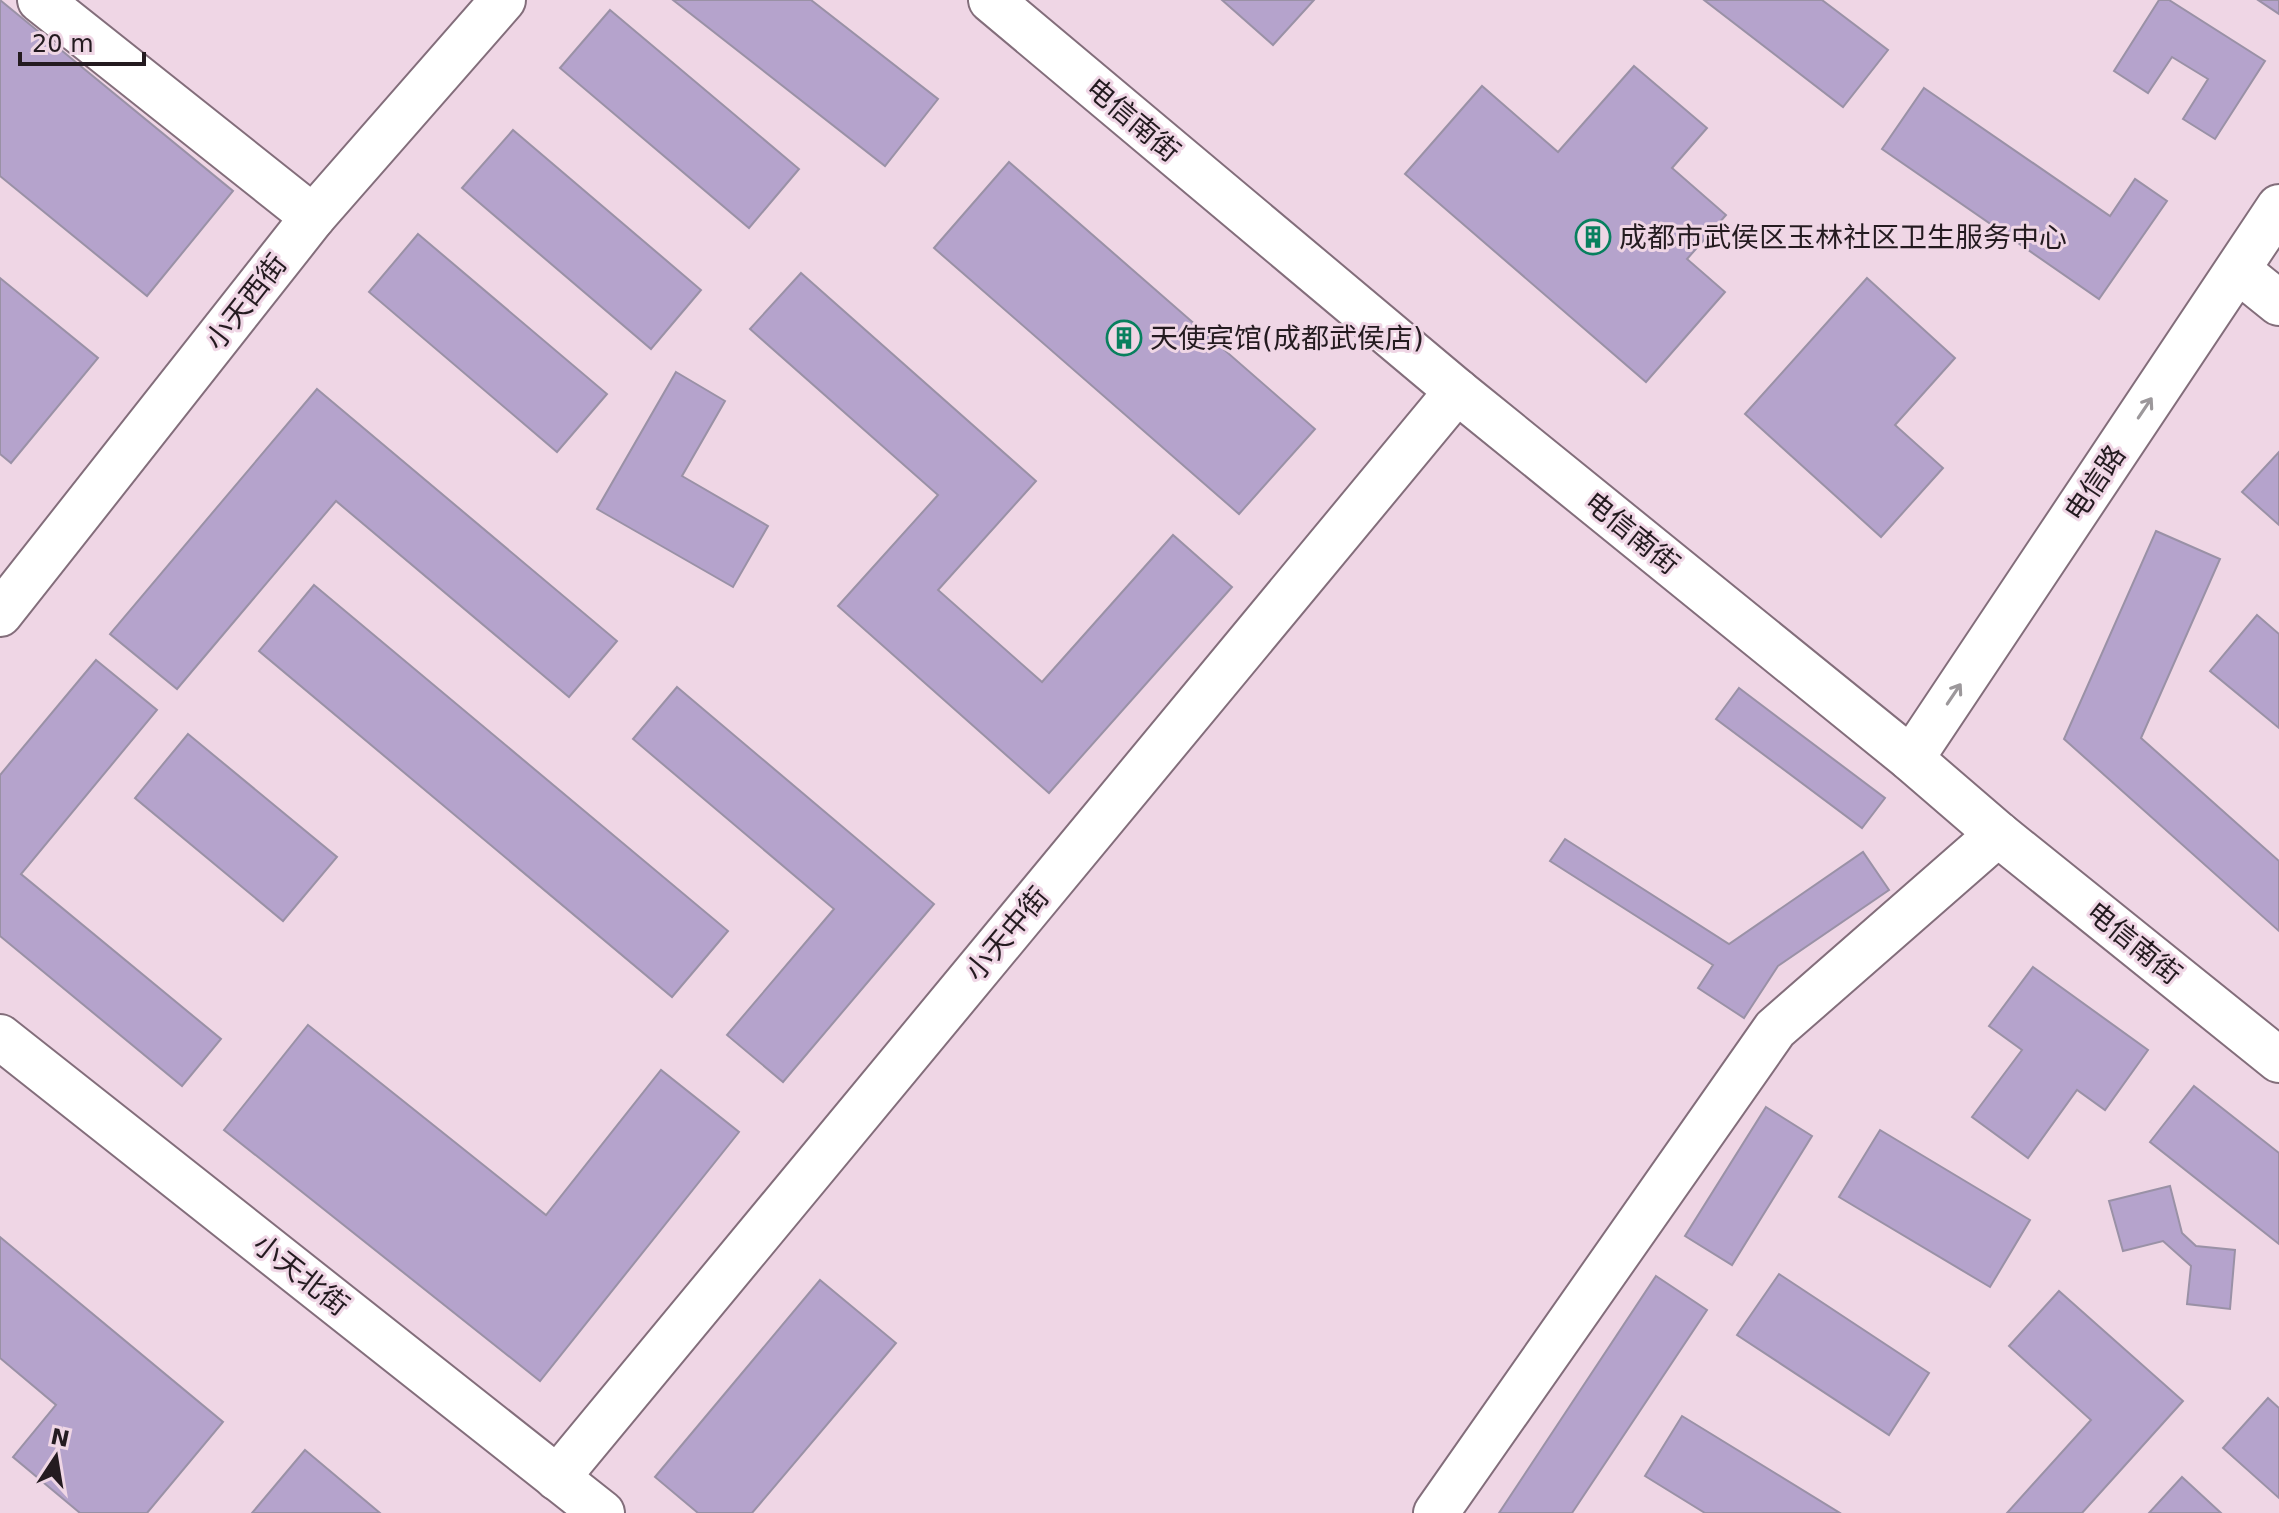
<svg xmlns="http://www.w3.org/2000/svg" width="2279" height="1513" font-family="'DejaVu Sans','Noto Sans SC',sans-serif">
<rect width="100%" height="100%" fill="#efd6e5"/>
<g fill="#b5a3cc" stroke="#9a91a6" stroke-width="2">
<path d="M 0,0 L 233,191 L 147,296 L 0,176 Z"/>
<path d="M 673,0 L 811,0 L 938,99 L 885,166 Z"/>
<path d="M 1222,0 L 1314,0 L 1273,45 Z"/>
<path d="M 1704,0 L 1822,0 L 1888,50 L 1843,107 Z"/>
<path d="M 2159,0 L 2169,0 L 2265,61 L 2215,139 L 2183,119 L 2208,79 L 2172,57 L 2148,93 L 2114,71 Z"/>
<path d="M 2258,0 L 2279,0 L 2279,14 Z"/>
<path d="M 610,10 L 799,169 L 749,228 L 560,68 Z"/>
<path d="M 1634,66 L 1707,128 L 1672,168 L 1726,215 L 1687,259 L 1725,292 L 1646,382 L 1405,174 L 1482,86 L 1558,152 Z"/>
<path d="M 1924,88 L 2110,216 L 2135,179 L 2167,201 L 2099,299 L 1882,149 Z"/>
<path d="M 513,130 L 701,290 L 651,349 L 462,188 Z"/>
<path d="M 1009,162 L 1315,429 L 1239,514 L 934,248 Z"/>
<path d="M 418,234 L 607,394 L 557,452 L 369,292 Z"/>
<path d="M 801,273 L 1036,481 L 938,590 L 1042,682 L 1173,535 L 1232,587 L 1049,793 L 838,606 L 938,495 L 750,329 Z"/>
<path d="M 0,278 L 98,358 L 11,463 L 0,454 Z"/>
<path d="M 1867,278 L 1955,358 L 1895,425 L 1943,468 L 1881,537 L 1745,414 Z"/>
<path d="M 676,372 L 725,401 L 682,476 L 768,526 L 733,587 L 597,509 Z"/>
<path d="M 317,389 L 617,641 L 569,697 L 336,501 L 177,689 L 110,634 Z"/>
<path d="M 2279,452 L 2279,525 L 2242,492 Z"/>
<path d="M 2156,531 L 2220,559 L 2141,738 L 2279,861 L 2279,931 L 2064,739 Z"/>
<path d="M 314,585 L 728,931 L 672,997 L 259,651 Z"/>
<path d="M 2257,615 L 2279,634 L 2279,728 L 2210,671 Z"/>
<path d="M 96,660 L 157,710 L 21,874 L 221,1039 L 182,1086 L 0,936 L 0,775 Z"/>
<path d="M 677,687 L 934,904 L 783,1082 L 727,1035 L 834,909 L 633,739 Z"/>
<path d="M 1739,688 L 1885,798 L 1862,828 L 1716,719 Z"/>
<path d="M 188,734 L 337,857 L 283,921 L 135,798 Z"/>
<path d="M 1565,839 L 1729,944 L 1863,852 L 1889,890 L 1778,966 L 1744,1018 L 1698,988 L 1713,965 L 1550,861 Z"/>
<path d="M 2033,967 L 2148,1050 L 2105,1110 L 2077,1090 L 2028,1158 L 1972,1117 L 2022,1050 L 1989,1026 Z"/>
<path d="M 308,1025 L 546,1215 L 661,1070 L 739,1132 L 540,1381 L 224,1130 Z"/>
<path d="M 2194,1086 L 2279,1153 L 2279,1244 L 2150,1142 Z"/>
<path d="M 1766,1107 L 1812,1136 L 1732,1265 L 1685,1236 Z"/>
<path d="M 1880,1130 L 2030,1220 L 1990,1287 L 1839,1197 Z"/>
<path d="M 2170,1186 L 2182,1233 L 2196,1246 L 2235,1250 L 2230,1309 L 2187,1304 L 2191,1266 L 2163,1241 L 2123,1251 L 2109,1201 Z"/>
<path d="M 0,1237 L 223,1422 L 147,1513 L 80,1513 L 13,1457 L 56,1405 L 0,1358 Z"/>
<path d="M 1779,1274 L 1929,1373 L 1889,1435 L 1737,1335 Z"/>
<path d="M 1656,1276 L 1707,1310 L 1572,1513 L 1499,1513 Z"/>
<path d="M 820,1280 L 896,1343 L 752,1513 L 698,1513 L 655,1477 Z"/>
<path d="M 2059,1291 L 2183,1401 L 2082,1513 L 2007,1513 L 2091,1420 L 2009,1346 Z"/>
<path d="M 2268,1398 L 2279,1408 L 2279,1498 L 2223,1448 Z"/>
<path d="M 1682,1416 L 1840,1513 L 1705,1513 L 1645,1476 Z"/>
<path d="M 305,1450 L 380,1513 L 252,1513 Z"/>
<path d="M 2182,1477 L 2221,1513 L 2149,1513 Z"/>
</g>
<g fill="none" stroke-linecap="round" stroke-linejoin="round">
<g stroke="#836e7b" stroke-width="48">
<g id="minor">
<path d="M 40,0 L 313,217"/>
<path d="M 991,0 L 1457,391 L 1911,759 L 1998,834 L 2279,1060"/>
<path d="M 2238,270 L 2279,303"/>
<path d="M 0,614 L 313,217 L 503,0"/>
<path d="M 1911,759 L 2279,207"/>
<path d="M 0,1037 L 602,1513"/>
<path d="M 557,1478 L 1457,391"/>
<path d="M 1436,1513 L 1775,1029 L 1998,834"/>
</g>
</g>
<use href="#minor" stroke="#fff" stroke-width="44"/>
</g>
<defs><path id="oneway-shaft" d="M-6 0H5M1.5-3L5.5 0L1.5 3" fill="none" stroke-width="1.6" stroke-linecap="round" stroke-linejoin="round" transform="scale(2)"/></defs>
<g stroke="#9c989b">
<use href="#oneway-shaft" transform="translate(2145 408) rotate(-56)"/>
<use href="#oneway-shaft" transform="translate(1954 694) rotate(-56)"/>
</g>
<defs>
<g id="building-ring" transform="scale(1.8)"><circle r="9.5" fill="#efd6e5" stroke="#08805e" stroke-width="1.5"/><path d="M-4-6H4V6H1V3H-1V6H-4ZM-2.5-4.3h1.7v1.8h-1.7ZM.8-4.3h1.7v1.8H.8ZM-2.5-1h1.7V.8h-1.7ZM.8-1h1.7V.8H.8Z" fill="#08805e"/></g>
</defs>
<g fill-rule="evenodd">
<use href="#building-ring" x="1593" y="237"/>
<use href="#building-ring" x="1124" y="338"/>
</g>
<g text-anchor="middle" dominant-baseline="central" stroke-width="6" stroke-linejoin="round" paint-order="stroke">
<g font-size="28" fill="#241b20" stroke="#efd6e5">
<text transform="translate(1133 120) rotate(40)">电信南街</text>
<text transform="translate(246 302) rotate(-52)">小天西街</text>
<text transform="translate(2095 483) rotate(-56)">电信路</text>
<text transform="translate(1632 533) rotate(39)">电信南街</text>
<text transform="translate(1007 934) rotate(-50)">小天中街</text>
<text transform="translate(2134 943) rotate(39)">电信南街</text>
<text transform="translate(301 1275) rotate(38)">小天北街</text>
</g>
<g font-size="28" fill="#241b20" stroke="#efd6e5" text-anchor="start">
<text x="1619" y="237">成都市武侯区玉林社区卫生服务中心</text>
<text x="1150" y="338">天使宾馆(成都武侯店)</text>
</g>
</g>
<g transform="translate(56 1457) rotate(12)" stroke="#efd6e5" stroke-width="6" paint-order="stroke">
<path d="M0-6L14 30L0 20L-14 30Z" fill="#241b20"/>
<text y="-12" font-size="22" font-weight="bold" text-anchor="middle" fill="#241b20">N</text>
</g>
<path d="M20 52v12h124v-12" fill="none" stroke="#241b20" stroke-width="4"/>
<text x="32" y="52" font-size="24" fill="#241b20" stroke="#efd6e5" stroke-width="6" paint-order="stroke">20 m</text>
</svg>
